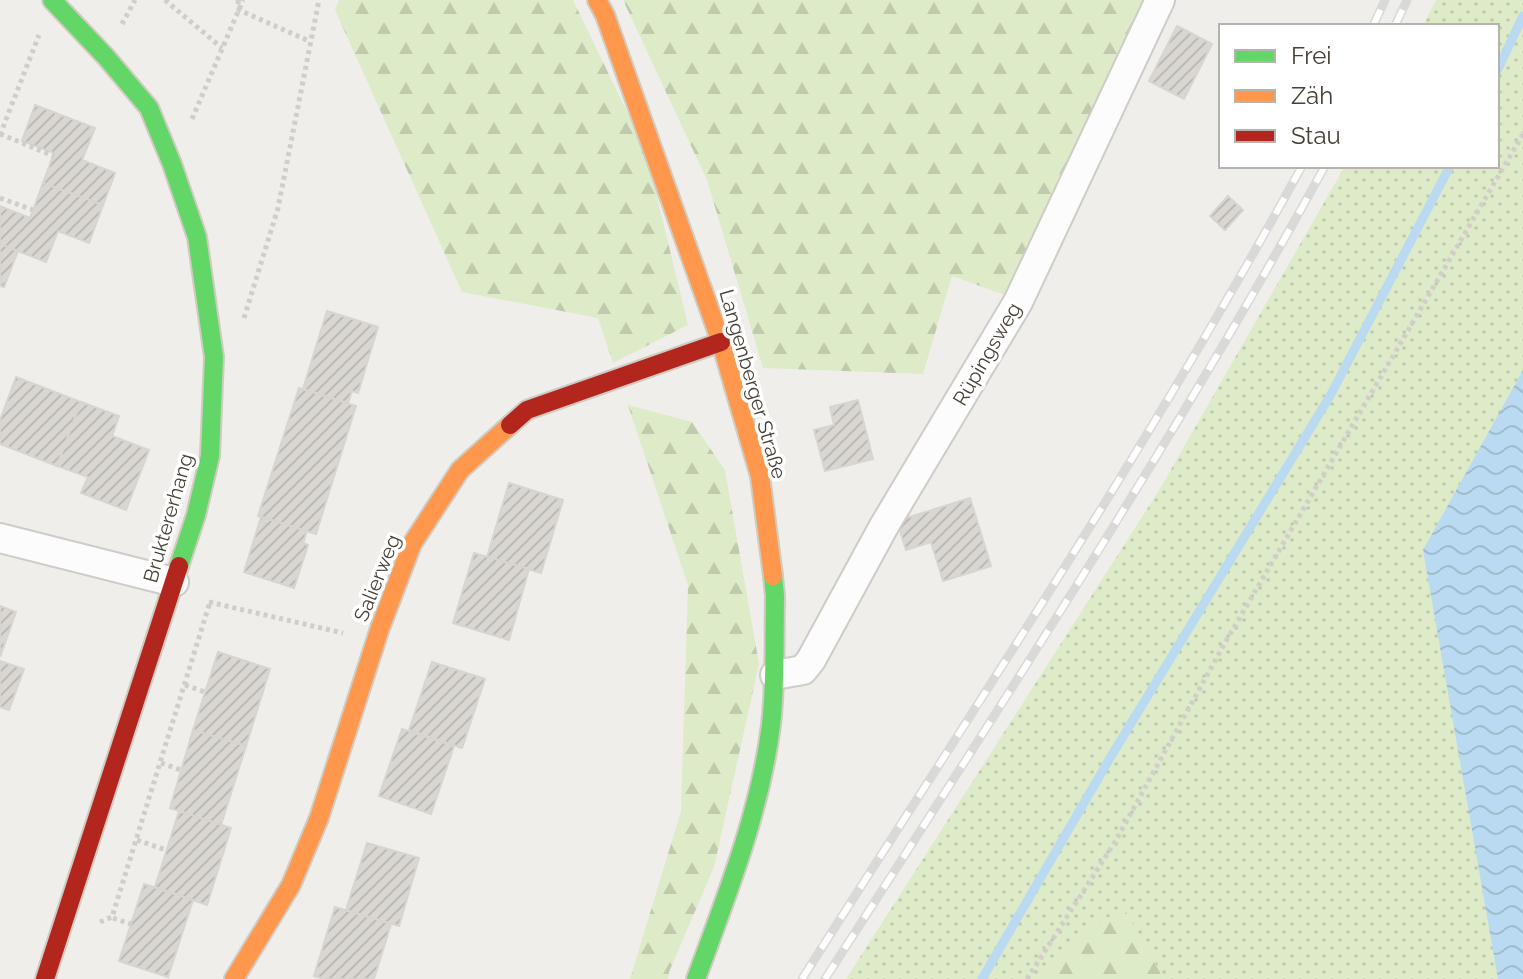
<svg xmlns="http://www.w3.org/2000/svg" width="1523" height="979" font-family="Raleway,sans-serif">
<defs>
<pattern id="green-dots" width="8" height="8" patternUnits="userSpaceOnUse" patternTransform="scale(2)"><rect width="8" height="8" fill="#deebc9"/><path d="M2 2h.1M6 6h.1" fill="none" stroke="#c0cbad" stroke-width="1.8" stroke-linecap="round"/></pattern>
<pattern id="forest-firs" width="22" height="20" patternUnits="userSpaceOnUse" patternTransform="scale(2)"><rect width="22" height="20" fill="#deebc9"/><path d="M5 1l3.5 6h-7zM16 11l3.5 6h-7z" fill="#c0cbad"/></pattern>
<pattern id="water-waves" width="16" height="10" patternUnits="userSpaceOnUse" patternTransform="scale(2)"><rect width="16" height="10" fill="#b9daf0"/><path d="M0 5q4-4 8 0t8 0" fill="none" stroke="#a0bcce"/></pattern>
<pattern id="building-hatch" width="6" height="6" patternUnits="userSpaceOnUse" patternTransform="scale(2)"><rect width="6" height="6" fill="#dad7d2"/><path d="M-1 1l2-2M0 6l6-6M5 7l2-2" fill="none" stroke="#bcbab5"/></pattern>
</defs>
<rect width="100%" height="100%" fill="#f0eeea"/>
<path fill="url(#green-dots)" d="M 1436,0 L 1523,0 L 1523,979 L 1164,979 L 1124,908 L 1071,940 L 1037,979 L 846,979 L 1158,492 L 1345,166 L 1497,166 L 1497,26 L 1423,26 Z"/>
<g fill="url(#forest-firs)">
<path d="M 339,0 L 573,0 L 646,151 L 688,325 L 613,363 L 598,318 L 462,292 L 335,10 Z"/>
<path d="M 623,0 L 1149,0 L 1005,295 L 952,276 L 923,374 L 763,368 L 707,180 Z"/>
<path d="M 628,405 L 692,422 L 725,470 L 759,664 L 714,867 L 669,972 L 668,979 L 630,979 L 681,811 L 688,585 Z"/>
<path d="M 1124,908 L 1164,979 L 1037,979 L 1071,940 Z"/>
</g>
<path fill="url(#water-waves)" d="M 1523,370 L 1523,979 L 1498,979 L 1423,550 Z"/>
<g fill="none" stroke-linecap="round" stroke-linejoin="round">
<g stroke="#b9daf0" stroke-width="9">
<path d="M 1497,71 L 1523,16"/>
<path d="M 982,979 L 1110,758 L 1330,396 L 1450,166"/>
</g>
</g>
<g fill="url(#building-hatch)" stroke="#d8d5d0" stroke-width="2">
<path d="M 1177,26 L 1212,44 L 1184,99 L 1149,81 Z"/>
<path d="M 35,105 L 95,128 L 82,160 L 115,173 L 103,205 L 43,183 L 54,153 L 22,141 Z"/>
<path d="M 43,183 L 103,205 L 89,243 L 58,231 L 46,262 L 0,244 L 0,206 L 30,218 Z"/>
<path d="M 1228,196 L 1243,210 L 1225,230 L 1210,216 Z"/>
<path d="M 0,244 L 18,251 L 4,287 L 0,286 Z"/>
<path d="M 327,311 L 378,327 L 358,393 L 352,391 L 348,403 L 303,389 Z"/>
<path d="M 16,377 L 81,402 L 57,466 L 0,444 L 0,420 Z"/>
<path d="M 299,388 L 356,406 L 316,534 L 258,516 Z"/>
<path d="M 858,400 L 873,459 L 825,471 L 814,430 L 834,425 L 830,407 Z"/>
<path d="M 81,402 L 119,416 L 112,436 L 149,450 L 126,510 L 81,493 L 88,477 L 57,466 Z"/>
<path d="M 509,483 L 563,500 L 541,573 L 487,557 Z"/>
<path d="M 970,498 L 991,566 L 943,581 L 931,542 L 906,550 L 897,521 Z"/>
<path d="M 261,517 L 307,531 L 303,543 L 308,545 L 294,588 L 244,572 Z"/>
<path d="M 474,553 L 529,569 L 509,640 L 453,623 Z"/>
<path d="M 0,606 L 16,612 L 0,657 Z"/>
<path d="M 218,652 L 270,669 L 246,746 L 193,730 Z"/>
<path d="M 0,661 L 24,669 L 9,710 L 0,707 Z"/>
<path d="M 432,662 L 485,679 L 462,748 L 409,730 Z"/>
<path d="M 402,729 L 454,746 L 431,814 L 379,796 Z"/>
<path d="M 193,730 L 246,746 L 221,825 L 170,808 Z"/>
<path d="M 179,811 L 231,828 L 207,905 L 155,887 Z"/>
<path d="M 367,843 L 419,858 L 399,926 L 346,910 Z"/>
<path d="M 144,884 L 193,900 L 168,977 L 119,961 Z"/>
<path d="M 335,907 L 391,924 L 374,979 L 325,979 L 314,976 Z"/>
</g>
<g fill="none" stroke-linecap="round" stroke-linejoin="round">
<g stroke="#ceccc7" stroke-width="32">
<g id="street">
<path d="M 0,538 L 174,582"/>
<path d="M 775,675 L 803,670 L 811,660 L 884,526 L 1018,302 L 1160,0"/>
</g>
</g>
<g stroke="#d0cbc1" stroke-width="22">
<g id="fast">
<path d="M 52,0 L 106,57 L 149,108 L 172,164 L 197,237 L 214,357 L 210,456 L 196,515 L 179,566"/>
<path d="M 696,979 C 726,897 760,813 771,725 C 776,683 774,639 775,596 L 773,576"/>
</g>
</g>
<g stroke="#d0cbc1" stroke-width="22">
<g id="slow">
<path d="M 597,0 L 605,15 L 721,342 L 760,476 L 773,576"/>
<path d="M 234,979 L 291,885 L 319,818 L 380,628 L 412,544 L 460,470 L 510,425"/>
</g>
</g>
<g stroke="#d0cbc1" stroke-width="22">
<g id="jam">
<path d="M 510,425 L 527,410 L 721,342"/>
<path d="M 45,979 L 179,566"/>
</g>
</g>
<g stroke="#d1ceca" stroke-width="5" stroke-dasharray="4 4" stroke-linecap="butt">
<path d="M 165,0 L 222,48"/>
<path d="M 238,0 L 239,10 L 309,41"/>
<path d="M 122,24 L 135,0"/>
<path d="M 192,119 L 243,0"/>
<path d="M 0,134 L 54,156"/>
<path d="M 0,135 L 39,35"/>
<path d="M 0,198 L 33,210"/>
<path d="M 244,318 L 278,208 L 319,0"/>
<path d="M 209,602 L 343,633"/>
<path d="M 185,685 L 205,692"/>
<path d="M 161,763 L 181,770"/>
<path d="M 137,840 L 166,850"/>
<path d="M 113,918 L 131,924"/>
<path d="M 100,922 L 112,917 L 210,602"/>
<path d="M 1027,979 L 1115,842 L 1222,648 L 1523,134"/>
</g>
<use href="#street" stroke="#fdfcfc" stroke-width="28"/>
<use href="#fast" stroke="#63d668" stroke-width="18"/>
<use href="#slow" stroke="#ff974d" stroke-width="18"/>
<use href="#jam" stroke="#b3261e" stroke-width="18"/>
<g stroke="#d9d9d8" stroke-width="9">
<g id="rail">
<path d="M 1373,26 L 1385,0"/>
<path d="M 1395,26 L 1407,0"/>
<path d="M 802,979 C 972,711 1150,445 1302,166"/>
<path d="M 825,979 C 997,711 1172,445 1325,166"/>
</g>
</g>
<use href="#rail" stroke="#fff" stroke-width="6" stroke-dasharray="18" stroke-linecap="butt"/>
</g>
<g text-anchor="middle" dominant-baseline="central" stroke-width="7" stroke-linejoin="round" paint-order="stroke">
<g font-size="20" fill="#474035" stroke="#fff">
<text transform="translate(987 354) rotate(-60)">Rüpingsweg</text>
<text transform="translate(753 384) rotate(74)">Langenberger Straße</text>
<text transform="translate(168 518) rotate(-74)">Bruktererhang</text>
<text transform="translate(377 578) rotate(-68)">Salierweg</text>
</g>
</g>
<rect x="1219" y="24" width="280" height="144" fill="#ffffff" stroke="#b5b3ae" stroke-width="2"/>
<rect x="1235" y="50" width="40" height="12" fill="#63d668" stroke="#b5b3ae" stroke-width="2"/>
<text x="1291" y="64" font-size="24" fill="#474035">Frei</text>
<rect x="1235" y="90" width="40" height="12" fill="#ff974d" stroke="#b5b3ae" stroke-width="2"/>
<text x="1291" y="104" font-size="24" fill="#474035">Zäh</text>
<rect x="1235" y="130" width="40" height="12" fill="#b3261e" stroke="#b5b3ae" stroke-width="2"/>
<text x="1291" y="144" font-size="24" fill="#474035">Stau</text>
</svg>
